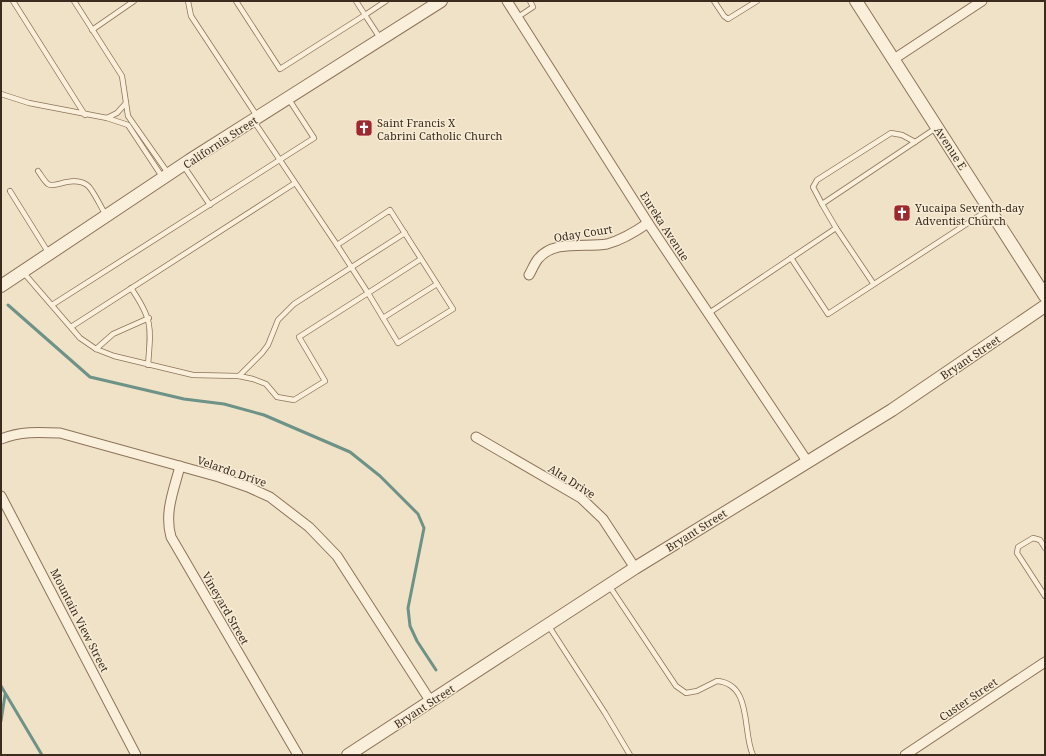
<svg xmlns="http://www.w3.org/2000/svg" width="1046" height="756" font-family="'Noto Serif',serif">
<rect width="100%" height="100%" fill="#f0e2c6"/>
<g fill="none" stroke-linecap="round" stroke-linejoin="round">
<g stroke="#6d9288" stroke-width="3">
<path d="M 8,305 L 90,377 L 184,399 L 224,404 L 264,415 L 350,452 L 380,476 L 418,514 L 424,528 L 408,608 L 410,626 L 417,641 L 436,670"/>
<path d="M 1,686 L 42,755"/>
<path d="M 1,721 L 5,695"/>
</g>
<g stroke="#8c735b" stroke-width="6">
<g id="service">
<path d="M 13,1 L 85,115"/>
<path d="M 74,1 L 122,76 L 128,116 L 168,173"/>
<path d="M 188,1 L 191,16 L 257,116"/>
<path d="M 236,1 L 280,69 L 365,15 L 356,1"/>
<path d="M 714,1 L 724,16 L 728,19 L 757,1"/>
<path d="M 518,17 L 533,7 L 530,1"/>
<path d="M 92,30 L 134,1"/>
<path d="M 380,38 L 365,15 L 386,1"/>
<path d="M 1,94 L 29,103 L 107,118 L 128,125 L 163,178"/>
<path d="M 107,118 L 117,113 L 126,103"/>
<path d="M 253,120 L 337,245"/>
<path d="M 183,165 L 210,205"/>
<path d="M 38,171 C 41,175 44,181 48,184 C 54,189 72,175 87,185 C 93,189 101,208 106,215"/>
<path d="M 10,191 L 48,252"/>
<path d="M 822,204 L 813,187 L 817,180 L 891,133 L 902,135 L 915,142"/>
<path d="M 836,228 L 873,283"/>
<path d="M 791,258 L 828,314 L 988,210"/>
<path d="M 23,272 L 80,338 L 96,349 L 114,356 L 193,375 L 239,376 L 253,379 L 266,384 L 277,397 L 294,400 L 325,381 L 299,337 L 368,293 L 398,343 L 453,309 L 390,210 L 337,245 L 368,293 L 421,259"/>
<path d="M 131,288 C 153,320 151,327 148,365"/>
<path d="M 52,305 L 314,138 L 288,98"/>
<path d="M 709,313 L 836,228 L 822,204 L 936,128"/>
<path d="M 383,318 L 437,284"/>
<path d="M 71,327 L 295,183"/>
<path d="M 96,349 L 113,334 L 149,318"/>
<path d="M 239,376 L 262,353 L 268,345 L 278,320 L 294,304 L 405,233"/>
<path d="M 1045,548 L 1040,540 L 1033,538 L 1018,547 L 1017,553 L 1045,596"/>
<path d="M 610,587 L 676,686 L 686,693 L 697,691 L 717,681 C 753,684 742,733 753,755"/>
<path d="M 548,625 L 605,713 L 630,755"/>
</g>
</g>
<g stroke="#8c735b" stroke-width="11">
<g id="minor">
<path d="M 507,1 L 648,223 L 807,461"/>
<path d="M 894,59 L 982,1"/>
<path d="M 529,275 C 532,270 534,264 538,259 C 554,239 586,248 607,244 C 622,240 635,232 648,223"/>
<path d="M 476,437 L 581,498 L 603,519 L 635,568"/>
<path d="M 1,439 C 20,431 39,432 60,433 L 219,477 L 248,487 L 270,497 L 309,527 L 337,556 L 431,702"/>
<path d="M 180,466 C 174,490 164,512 171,537 L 298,755"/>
<path d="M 1,496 L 136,755"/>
<path d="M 905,755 L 1045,662"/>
</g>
</g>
<g stroke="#8c735b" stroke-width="14">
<g id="tertiary">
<path d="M 856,1 L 1045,296"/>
<path d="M 1,286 L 190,160 L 441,1"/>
<path d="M 348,755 L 635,568 L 892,410 L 1045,306"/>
</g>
</g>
<use href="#service" stroke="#faefda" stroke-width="4.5"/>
<use href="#minor" stroke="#faefda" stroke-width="9"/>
<use href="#tertiary" stroke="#faefda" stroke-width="12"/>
</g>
<defs>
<g id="church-square" transform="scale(0.9)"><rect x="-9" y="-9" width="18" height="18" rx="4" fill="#9d292e" stroke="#f7ecd6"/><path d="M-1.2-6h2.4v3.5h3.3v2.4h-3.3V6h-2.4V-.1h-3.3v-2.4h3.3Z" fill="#fff"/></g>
</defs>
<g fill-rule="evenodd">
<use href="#church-square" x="364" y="128"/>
<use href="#church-square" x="902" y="213"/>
</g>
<g text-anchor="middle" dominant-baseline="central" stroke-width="3" stroke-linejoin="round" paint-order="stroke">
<g font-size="11" fill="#3c2c1f" stroke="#f7ecd6" text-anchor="start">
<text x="377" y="122">Saint Francis X<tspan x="377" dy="13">Cabrini Catholic Church</tspan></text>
<text x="915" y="207">Yucaipa Seventh-day<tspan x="915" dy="13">Adventist Church</tspan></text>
</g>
<g font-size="11" fill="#3c2c1f" stroke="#f7ecd6">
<text transform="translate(220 142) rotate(-33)">California Street</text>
<text transform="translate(951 148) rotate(57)">Avenue E</text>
<text transform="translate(665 226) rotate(57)">Eureka Avenue</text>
<text transform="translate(583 233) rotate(-9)">Oday Court</text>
<text transform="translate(970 357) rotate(-34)">Bryant Street</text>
<text transform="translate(232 471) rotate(19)">Velardo Drive</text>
<text transform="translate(572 481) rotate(32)">Alta Drive</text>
<text transform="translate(696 530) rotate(-32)">Bryant Street</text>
<text transform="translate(226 608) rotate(60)">Vineyard Street</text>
<text transform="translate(80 620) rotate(63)">Mountain View Street</text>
<text transform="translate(968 699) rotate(-34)">Custer Street</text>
<text transform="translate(424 706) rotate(-33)">Bryant Street</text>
</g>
</g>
<rect width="1046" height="756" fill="none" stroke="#3c2c1f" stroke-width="4"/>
</svg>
